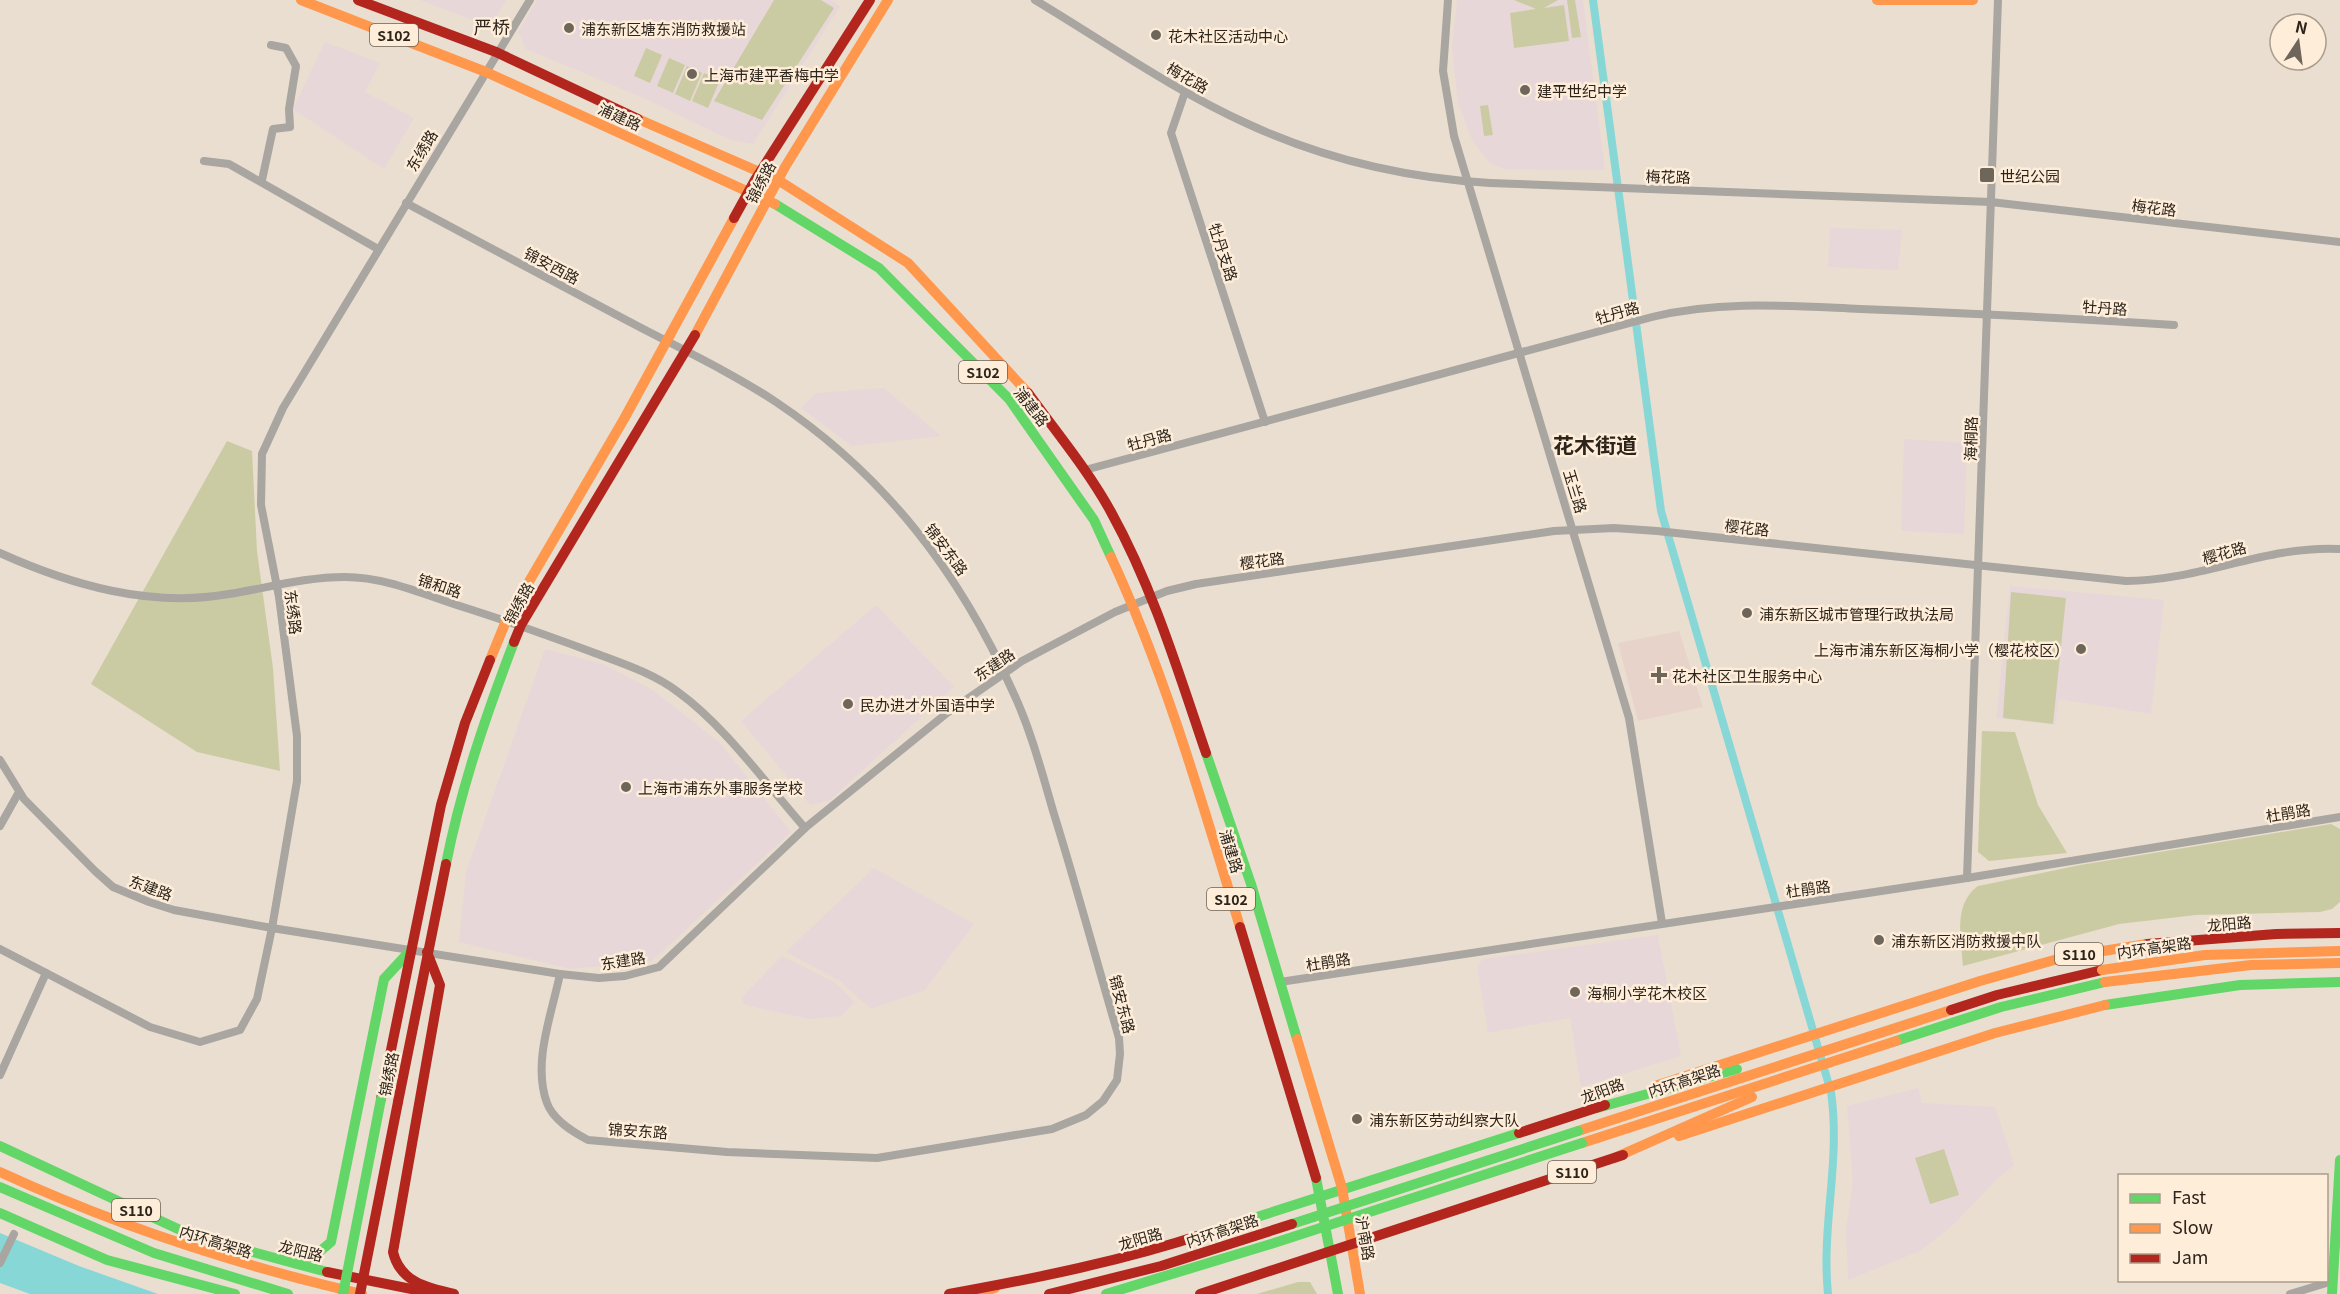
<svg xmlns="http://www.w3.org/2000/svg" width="2340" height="1294" font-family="Georgia,'Noto Sans SC',serif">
<rect width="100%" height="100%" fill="#eaded0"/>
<g fill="#e8d7d9">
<path d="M 420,0 L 506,0 L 490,27 Z"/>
<path d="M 537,0 L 831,0 L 840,6 L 753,144 L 730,140 L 646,99 L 526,49 L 518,32 Z"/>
<path d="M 1457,0 L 1583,0 L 1605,170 L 1504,169 L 1490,163 L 1472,140 L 1458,103 L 1452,48 Z"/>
<path d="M 325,42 L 380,63 L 365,92 L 414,118 L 384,169 L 293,109 Z"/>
<path d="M 1830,228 L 1902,230 L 1898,270 L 1828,267 Z"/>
<path d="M 884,388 L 941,436 L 852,446 L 801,408 L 816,393 Z"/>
<path d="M 1904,439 L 1967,443 L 1964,534 L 1901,531 Z"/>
<path d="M 2010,586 L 2164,600 L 2151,714 L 2059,699 L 2055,725 L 1996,718 Z"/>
<path d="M 876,605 L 954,687 L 829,801 L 810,805 L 741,721 Z"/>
<path d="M 545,649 L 603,664 L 653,690 L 720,743 L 791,832 L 652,961 L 570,969 L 459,942 L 466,872 Z"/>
<path d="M 874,868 L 974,924 L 925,990 L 871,1009 L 840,981 L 786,952 Z"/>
<path d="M 1658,935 L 1681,1056 L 1581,1087 L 1570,1018 L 1488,1033 L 1477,966 L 1483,959 Z"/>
<path d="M 782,956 L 836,983 L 855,1002 L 841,1016 L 809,1019 L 745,1005 L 741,998 Z"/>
<path d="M 1918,1088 L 1922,1103 L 1995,1107 L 2014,1165 L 1997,1179 L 1953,1225 L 1920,1251 L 1848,1280 L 1846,1229 L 1853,1182 L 1847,1106 Z"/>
</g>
<path fill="#e8d3cb" d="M 1679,631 L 1703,707 L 1638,721 L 1618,643 Z"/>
<g fill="#cbcba3">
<path d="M 774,0 L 821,0 L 834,8 L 762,120 L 714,101 Z"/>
<path d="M 1514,0 L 1558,0 L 1544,8 L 1564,5 L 1569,41 L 1514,48 L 1510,13 L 1536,9 Z"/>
<path d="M 1567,0 L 1575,0 L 1581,37 L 1572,38 Z"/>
<path d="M 646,48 L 662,55 L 650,83 L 634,76 Z"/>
<path d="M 669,58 L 685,65 L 673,93 L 657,86 Z"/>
<path d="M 687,66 L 702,73 L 690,101 L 675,94 Z"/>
<path d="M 704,73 L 720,80 L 708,108 L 692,101 Z"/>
<path d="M 1488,105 L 1493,135 L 1484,136 L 1480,106 Z"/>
<path d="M 227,441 L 252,451 L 257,551 L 273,668 L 280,771 L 197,752 L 91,684 Z"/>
<path d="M 2011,592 L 2066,598 L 2053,724 L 2003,718 Z"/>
<path d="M 1982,731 L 2015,732 L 2038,805 L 2067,853 L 1989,861 L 1978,852 Z"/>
<path d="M 2331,824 L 2340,829 L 2340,902 L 2332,909 L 2320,912 L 2196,915 L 2119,924 L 1963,966 C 1961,939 1953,904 1978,886 L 2080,865 Z"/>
<path d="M 1944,1149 L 1959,1195 L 1930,1204 L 1915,1158 Z"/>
<path d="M 1298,1282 L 1310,1282 L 1317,1294 L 1257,1294 Z"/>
</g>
<path fill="#87d7d7" d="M 0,1233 L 79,1266 L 158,1294 L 30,1294 L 0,1283 Z"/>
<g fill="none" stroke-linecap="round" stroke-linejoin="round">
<path stroke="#87d7d7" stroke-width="8" d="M 1593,0 L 1661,511 L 1831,1092 C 1841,1162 1821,1225 1828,1294"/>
<g stroke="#a9a5a0" stroke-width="8">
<path d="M 1035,0 C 1105,42 1173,90 1248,124 C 1324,159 1406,178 1490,183 L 1991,202 L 2340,242"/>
<path d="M 1448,0 L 1443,71 L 1454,136 L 1629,718 L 1662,923"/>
<path d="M 1185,92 L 1171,133 L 1265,422"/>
<path d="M 204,161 L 229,164 L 378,249"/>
<path d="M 262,180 L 273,129 L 290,127 L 289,109 L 296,66 L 286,48 L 271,45"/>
<path d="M 406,203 C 480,242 554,281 628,321 C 677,347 729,371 776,402 C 885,475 960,573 1013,692 C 1031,730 1042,773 1054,814 C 1077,888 1097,963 1119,1038 L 1120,1054 L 1117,1080 L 1103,1101 L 1086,1115 L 1052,1129 L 877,1158 L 727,1152 L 588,1140 C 573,1132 553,1120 547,1103 C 532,1063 552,1013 560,974"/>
<path d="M 1085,470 L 1652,317 C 1721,300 1790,306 1860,309 C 1965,313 2069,318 2174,325"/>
<path d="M 0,553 C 71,585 150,608 229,594 C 267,588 305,577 345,577 C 386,577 425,595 463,607 C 507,621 549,636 592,652 C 621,663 653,673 678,692 C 724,725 767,785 805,828"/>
<path d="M 0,760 L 24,799 L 95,871 L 113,887 L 149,902 L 174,910 L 272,928 L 560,974 L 599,978 L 625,976 L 659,967 L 805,828 L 947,713 L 1022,661 L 1115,612 L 1167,591 L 1196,584 L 1554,531 L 1614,528 L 1657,531 L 2126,581 C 2200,581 2266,545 2340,549"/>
<path d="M 0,826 L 19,792"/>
<path d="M 1967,878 L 1998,0"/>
<path d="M 0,949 L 150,1027 L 200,1042 L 240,1030 L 257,999 L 272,928 L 297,781 L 297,736 L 279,597 L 261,505 L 262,454 L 283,408 L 530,0"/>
<path d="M 1280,982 L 1967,878 L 2340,817"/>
<path d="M 0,1075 L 46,973"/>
<path d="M 0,1263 L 14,1234"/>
<path d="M 2290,1294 L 2333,1281"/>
</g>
<g stroke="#63d668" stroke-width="10">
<path d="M 775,204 L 879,268 L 1009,399 L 1094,520 L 1111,557"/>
<path d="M 1206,753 L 1251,884 L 1297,1039"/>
<path d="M 446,864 C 461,788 486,715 514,642"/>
<path d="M 2105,1005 L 2240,985 L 2340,982"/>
<path d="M 1896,1041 L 2001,1007 L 2105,982"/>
<path d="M 1597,1108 L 1737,1069"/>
<path d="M 0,1146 L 193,1236 L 327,1272"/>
<path d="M 1316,1178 L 1338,1294"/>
<path d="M 0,1187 L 154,1253 L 288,1294"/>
<path d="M 0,1213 L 107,1260 L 235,1294"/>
<path d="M 1207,1233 L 1519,1133"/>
<path d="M 289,1260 L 313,1257 L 331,1242 L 384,979 L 409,952"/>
<path d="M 2332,1294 L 2340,1160"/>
</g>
<g stroke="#ff974d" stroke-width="10">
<path d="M 301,0 L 486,72 L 775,204"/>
<path d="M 1877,0 L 1973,0"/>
<path d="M 638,119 L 778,180 L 908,263 L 1028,393"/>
<path d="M 695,335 L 785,167 L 888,0"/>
<path d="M 1111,557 C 1165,673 1203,805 1240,927"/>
<path d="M 490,660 L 506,621 L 624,419 L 734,218"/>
<path d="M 1297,1039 L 1342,1188 L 1360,1294"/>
<path d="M 1655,1086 L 1980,981 L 2065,957 L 2147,944"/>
<path d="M 1578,1131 L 1951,1010"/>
<path d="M 1679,1136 L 1995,1033 L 2105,1005"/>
<path d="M 1582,1143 L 1896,1041"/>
<path d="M 1614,1158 L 1752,1097"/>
<path d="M 0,1172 C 117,1226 237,1265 362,1294"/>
<path d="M 973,1294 L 995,1288"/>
</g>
<g stroke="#b3261e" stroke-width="10">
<path d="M 358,0 L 496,52 L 638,119"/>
<path d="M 734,218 L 755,180 L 870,0"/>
<path d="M 1028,393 C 1056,432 1088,470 1111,512 C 1153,588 1178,671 1206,753"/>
<path d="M 514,642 L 521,625 L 695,335"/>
<path d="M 1240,927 L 1316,1178"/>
<path d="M 2147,944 L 2276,934 L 2340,933"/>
<path d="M 427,952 L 440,985 L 393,1252 C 400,1282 427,1288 454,1294"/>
<path d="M 1951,1010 L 1997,995 L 2102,970"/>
<path d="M 381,1099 L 441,805 L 465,723 L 490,660"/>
<path d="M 398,1102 L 446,864"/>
<path d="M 1519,1133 L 1605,1105"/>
<path d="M 327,1272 L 436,1294"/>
<path d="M 949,1294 C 1037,1278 1122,1261 1207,1233"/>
<path d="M 1200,1294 L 1623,1155"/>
</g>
<g stroke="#63d668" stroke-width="10">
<path d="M 1292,1224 L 1578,1131"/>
<path d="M 343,1294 L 381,1099"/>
<path d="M 1106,1294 L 1274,1243 L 1582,1143"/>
</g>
<g stroke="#ff974d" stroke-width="10">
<path d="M 2102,970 L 2205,955 L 2340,951"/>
<path d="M 2105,982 L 2251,965 L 2340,963"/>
</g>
<g stroke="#b3261e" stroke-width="10">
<path d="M 360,1294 L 398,1102"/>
<path d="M 1049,1294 L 1161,1266 L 1292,1224"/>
</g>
</g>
<g fill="#6f665b" stroke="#feedd9" stroke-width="2">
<circle cx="569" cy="28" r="6"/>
<circle cx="1156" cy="35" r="6"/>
<circle cx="692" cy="74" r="6"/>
<circle cx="1525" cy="90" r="6"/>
<rect x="1979" y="167" width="16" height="16" rx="3"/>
<circle cx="1747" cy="613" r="6"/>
<circle cx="2081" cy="649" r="6"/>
<path d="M1656 666h6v6h6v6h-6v6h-6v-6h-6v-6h6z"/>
<circle cx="848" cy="704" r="6"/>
<circle cx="626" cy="787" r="6"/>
<circle cx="1879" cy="940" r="6"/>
<circle cx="1575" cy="992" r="6"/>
<circle cx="1357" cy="1119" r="6"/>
</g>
<g text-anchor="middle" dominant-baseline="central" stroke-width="5" stroke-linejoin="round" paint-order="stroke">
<g fill="#feedd9" stroke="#6c6155" stroke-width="1.5">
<rect x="370" y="24" width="48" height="22" rx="4.5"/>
<rect x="959" y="361" width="48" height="22" rx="4.5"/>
<rect x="1207" y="888" width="48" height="22" rx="4.5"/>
<rect x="2055" y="943" width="48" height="22" rx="4.5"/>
<rect x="1548" y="1161" width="48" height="22" rx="4.5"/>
<rect x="112" y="1199" width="48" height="22" rx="4.5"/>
</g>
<g font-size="14" font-weight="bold" fill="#2d251c">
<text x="394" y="35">S102</text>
<text x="983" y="372">S102</text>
<text x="1231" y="899">S102</text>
<text x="2079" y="954">S110</text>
<text x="1572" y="1172">S110</text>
<text x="136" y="1210">S110</text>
</g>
<g font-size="15" fill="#2d251c" stroke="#feedd9" text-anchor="start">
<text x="581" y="28">浦东新区塘东消防救援站</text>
<text x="1168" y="35">花木社区活动中心</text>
<text x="704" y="74">上海市建平香梅中学</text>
<text x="1537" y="90">建平世纪中学</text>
<text x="2000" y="175">世纪公园</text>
<text x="1759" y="613">浦东新区城市管理行政执法局</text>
<text x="2069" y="649" text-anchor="end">上海市浦东新区海桐小学（樱花校区）</text>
<text x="1672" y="675">花木社区卫生服务中心</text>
<text x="860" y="704">民办进才外国语中学</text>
<text x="638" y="787">上海市浦东外事服务学校</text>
<text x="1891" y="940">浦东新区消防救援中队</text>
<text x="1587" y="992">海桐小学花木校区</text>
<text x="1369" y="1119">浦东新区劳动纠察大队</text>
</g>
<g font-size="15" fill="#2d251c" stroke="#feedd9">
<text transform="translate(1188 77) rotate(30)">梅花路</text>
<text transform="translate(620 116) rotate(24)">浦建路</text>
<text transform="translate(421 150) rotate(-59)">东绣路</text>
<text transform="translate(1668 176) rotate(1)">梅花路</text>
<text transform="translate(760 182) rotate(-62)">锦绣路</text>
<text transform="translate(2154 207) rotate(7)">梅花路</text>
<text transform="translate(1224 252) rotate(72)">牡丹支路</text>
<text transform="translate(552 265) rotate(28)">锦安西路</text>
<text transform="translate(2105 307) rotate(4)">牡丹路</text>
<text transform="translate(1617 312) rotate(-16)">牡丹路</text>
<text transform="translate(1032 406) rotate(52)">浦建路</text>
<text transform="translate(1149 439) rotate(-15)">牡丹路</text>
<text transform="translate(1970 439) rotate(-89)">海桐路</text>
<text transform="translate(1576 491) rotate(73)">玉兰路</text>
<text transform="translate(1747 527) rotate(6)">樱花路</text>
<text transform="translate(947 549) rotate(53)">锦安东路</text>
<text transform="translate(2224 552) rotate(-16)">樱花路</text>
<text transform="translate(1262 560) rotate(-8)">樱花路</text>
<text transform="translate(440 585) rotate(18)">锦和路</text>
<text transform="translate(518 603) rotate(-61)">锦绣路</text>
<text transform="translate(294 612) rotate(83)">东绣路</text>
<text transform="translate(994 664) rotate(-34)">东建路</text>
<text transform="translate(2288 812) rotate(-9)">杜鹃路</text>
<text transform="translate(1232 851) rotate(73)">浦建路</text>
<text transform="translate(151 887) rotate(20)">东建路</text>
<text transform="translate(1808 888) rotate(-8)">杜鹃路</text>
<text transform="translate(2229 923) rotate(-5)">龙阳路</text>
<text transform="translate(2154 947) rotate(-8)">内环高架路</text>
<text transform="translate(623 960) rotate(-9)">东建路</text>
<text transform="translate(1328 961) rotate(-9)">杜鹃路</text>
<text transform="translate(1123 1004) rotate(75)">锦安东路</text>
<text transform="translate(388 1074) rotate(-79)">锦绣路</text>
<text transform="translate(1684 1080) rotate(-18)">内环高架路</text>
<text transform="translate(1602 1090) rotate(-20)">龙阳路</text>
<text transform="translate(638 1130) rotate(4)">锦安东路</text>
<text transform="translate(1222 1230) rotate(-18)">内环高架路</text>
<text transform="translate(1140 1238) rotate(-16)">龙阳路</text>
<text transform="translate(1366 1238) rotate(80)">沪南路</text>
<text transform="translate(216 1241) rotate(17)">内环高架路</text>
<text transform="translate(301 1250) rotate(14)">龙阳路</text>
</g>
<g font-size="18" fill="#2d251c" stroke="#feedd9">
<text x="492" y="26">严桥</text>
</g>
<g font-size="21" font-weight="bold" fill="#2d251c" stroke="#feedd9">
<text x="1595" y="444">花木街道</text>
</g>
</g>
<rect x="2118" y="1174" width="210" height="108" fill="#feedd9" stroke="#aa9d8d" stroke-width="1.5"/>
<rect x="2130" y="1194" width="30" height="9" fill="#63d668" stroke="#aa9d8d" stroke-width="1.5"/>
<text x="2172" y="1204" font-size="18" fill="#2d251c">Fast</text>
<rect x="2130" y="1224" width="30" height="9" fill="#ff974d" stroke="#aa9d8d" stroke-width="1.5"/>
<text x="2172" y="1234" font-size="18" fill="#2d251c">Slow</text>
<rect x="2130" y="1254" width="30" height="9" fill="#b3261e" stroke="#aa9d8d" stroke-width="1.5"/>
<text x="2172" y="1264" font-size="18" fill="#2d251c">Jam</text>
<g transform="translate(2298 42) rotate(13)"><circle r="28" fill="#feedd9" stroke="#aa9d8d" stroke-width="1.5"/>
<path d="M0-4.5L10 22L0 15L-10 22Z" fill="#6f665b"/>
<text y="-9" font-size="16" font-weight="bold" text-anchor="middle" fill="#2d251c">N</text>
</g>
</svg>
